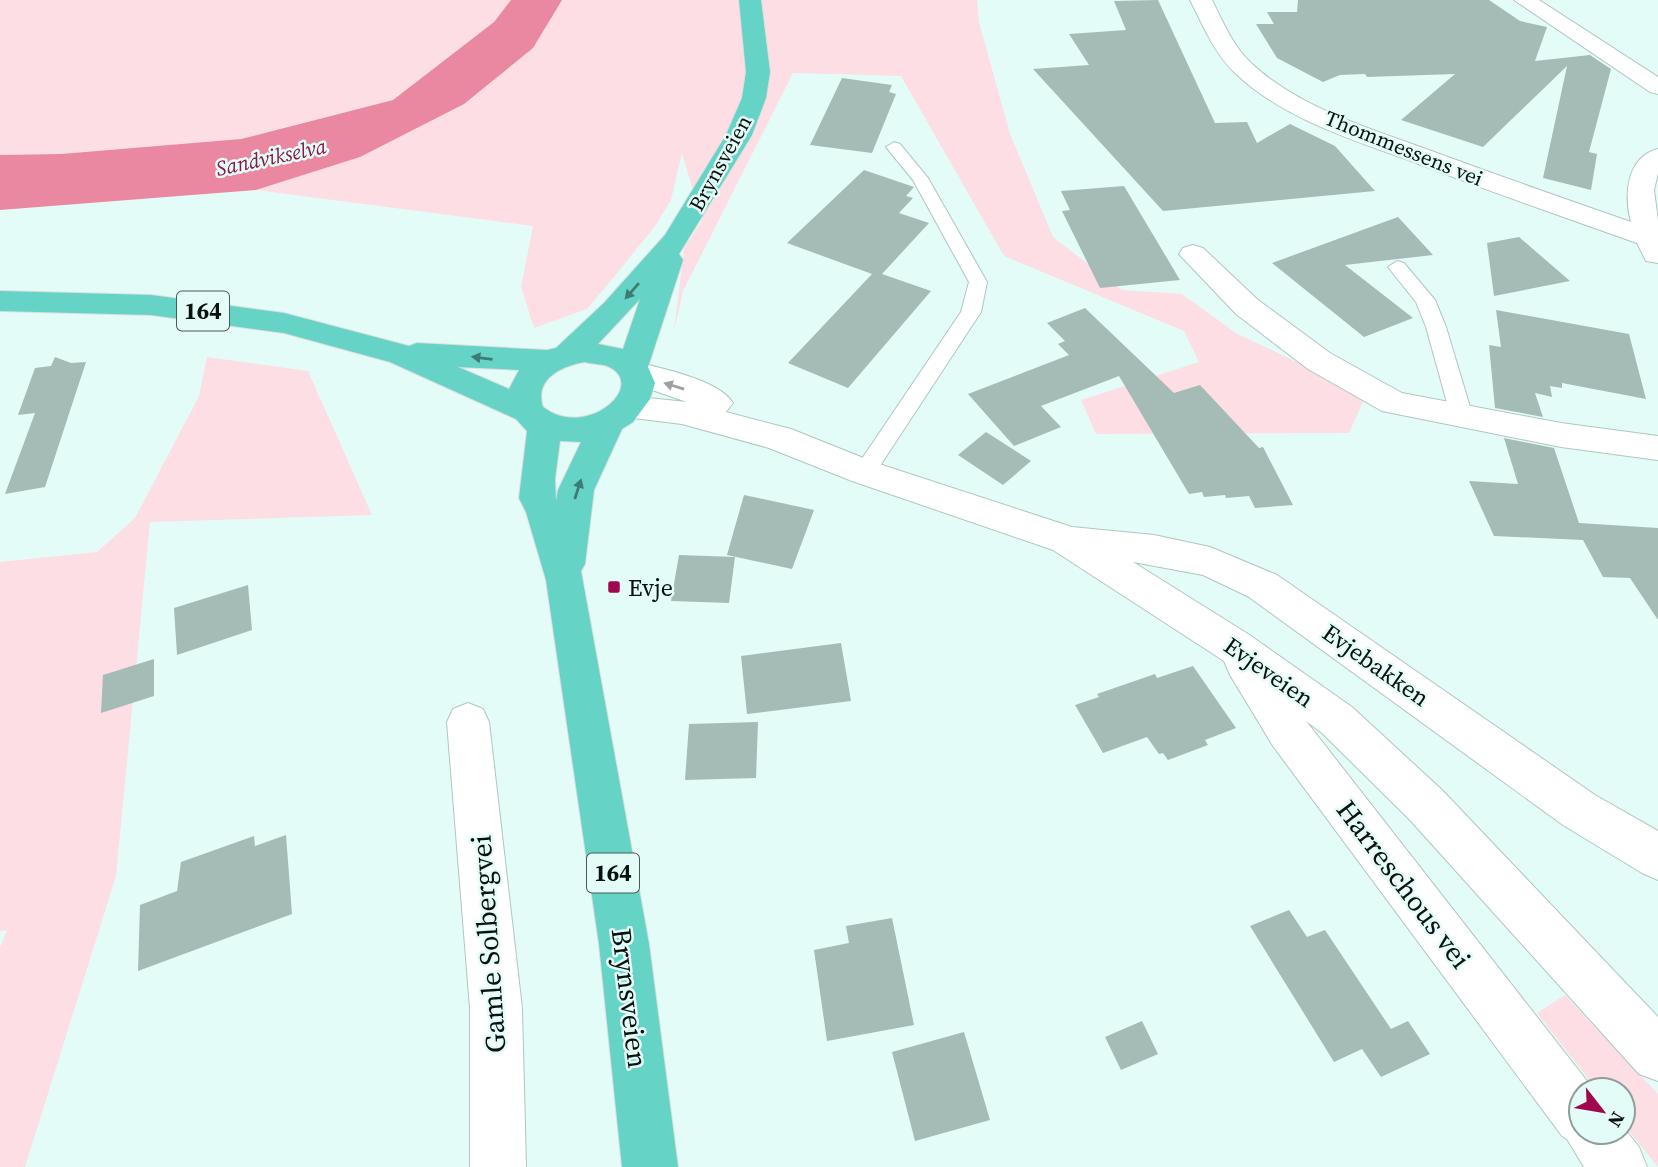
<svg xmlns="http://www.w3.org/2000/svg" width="1658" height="1167" font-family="'Source Serif 4',serif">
<rect width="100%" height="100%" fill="#e4fcf7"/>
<g fill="#fddee4">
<path d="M 0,0 L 511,0 L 494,22 L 393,100 L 241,139 L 61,154 L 0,155 Z"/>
<path d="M 562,0 L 977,0 L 979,22 L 1010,134 L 1053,237 L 1122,290 L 1182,294 L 1236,333 L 1366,395 L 1349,433 L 1096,434 L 1081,400 L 1199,362 L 1184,331 L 1004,256 L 901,76 L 793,73 L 683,291 L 674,331 L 684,248 L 702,221 L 682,153 L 671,200 L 656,225 L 609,283 L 587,309 L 534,328 L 521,287 L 533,226 L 256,190 L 360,157 L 533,48 Z"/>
<path d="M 207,357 L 308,371 L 372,515 L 150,522 L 116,876 L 25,1167 L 0,1167 L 0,948 L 7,930 L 0,931 L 0,562 L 97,552 L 135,518 L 199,396 Z"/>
<path d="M 1565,995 L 1658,1094 L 1658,1167 L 1623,1124 L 1623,1090 L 1597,1090 L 1537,1013 Z"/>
</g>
<path fill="#ea88a1" d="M 511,0 L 562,0 L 533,48 L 464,104 L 360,157 L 256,190 L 0,210 L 0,155 L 61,154 L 241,139 L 393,100 L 494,22 Z"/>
<g fill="#a4bbb6">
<path d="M 1158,0 L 1215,123 L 1247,122 L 1257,143 L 1290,124 L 1335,146 L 1375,191 L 1163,211 L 1033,69 L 1089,65 L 1069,34 L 1126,30 L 1114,1 Z"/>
<path d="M 1298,0 L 1489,0 L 1520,21 L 1547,27 L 1535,61 L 1590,55 L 1611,69 L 1589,152 L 1597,154 L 1591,190 L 1543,178 L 1567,66 L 1483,147 L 1401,120 L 1455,74 L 1367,77 L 1365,74 L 1340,75 L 1323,82 L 1277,58 L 1256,24 L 1274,24 L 1267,12 L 1297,12 Z"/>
<path d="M 842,78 L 892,85 L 889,92 L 896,94 L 872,153 L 810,145 Z"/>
<path d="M 864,170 L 914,187 L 906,196 L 913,198 L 899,213 L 929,223 L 882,274 L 931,291 L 848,388 L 788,363 L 872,274 L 787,243 Z"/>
<path d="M 1124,186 L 1180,280 L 1100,288 L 1062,211 L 1070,210 L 1061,191 Z"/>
<path d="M 1398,217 L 1433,255 L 1345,265 L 1413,318 L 1364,337 L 1272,263 Z"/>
<path d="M 1519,237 L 1570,281 L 1494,296 L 1487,243 Z"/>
<path d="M 1085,308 L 1174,393 L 1200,385 L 1259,448 L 1263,447 L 1293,505 L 1255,508 L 1249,496 L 1226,498 L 1225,495 L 1204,497 L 1202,492 L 1189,494 L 1119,376 L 1041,406 L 1061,427 L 1014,446 L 968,394 L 1069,355 L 1058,344 L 1065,341 L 1047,323 Z"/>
<path d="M 1496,310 L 1629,334 L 1646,399 L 1562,383 L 1562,388 L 1550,386 L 1552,397 L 1535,393 L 1543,417 L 1495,408 L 1489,345 L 1501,347 Z"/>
<path d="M 55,357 L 71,363 L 86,362 L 45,487 L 5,494 L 35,413 L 18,415 L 35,368 L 51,366 Z"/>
<path d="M 986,432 L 1031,461 L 1003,485 L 958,455 Z"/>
<path d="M 1504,438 L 1554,448 L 1579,523 L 1658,528 L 1658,620 L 1630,578 L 1603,577 L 1583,540 L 1494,536 L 1469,481 L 1518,484 Z"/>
<path d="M 744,495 L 814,510 L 792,569 L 727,555 Z"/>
<path d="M 679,555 L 735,557 L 729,603 L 671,601 Z"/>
<path d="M 248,585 L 252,630 L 177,655 L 174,608 Z"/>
<path d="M 841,643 L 851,701 L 747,714 L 741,656 Z"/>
<path d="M 154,659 L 154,696 L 101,713 L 103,675 Z"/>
<path d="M 1193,666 L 1236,728 L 1205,740 L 1208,745 L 1168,760 L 1163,753 L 1159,754 L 1147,737 L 1103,753 L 1075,705 L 1099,697 L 1097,694 L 1155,674 L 1157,678 Z"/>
<path d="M 758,722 L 756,778 L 685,780 L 689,724 Z"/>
<path d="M 286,835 L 292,914 L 138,971 L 140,905 L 177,891 L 181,862 L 254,836 L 255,846 Z"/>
<path d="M 1289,910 L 1307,937 L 1325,930 L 1391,1029 L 1408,1021 L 1430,1054 L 1381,1077 L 1362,1049 L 1334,1062 L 1250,926 Z"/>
<path d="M 892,918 L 914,1025 L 827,1041 L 814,950 L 849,943 L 846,926 Z"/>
<path d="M 1142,1021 L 1158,1054 L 1121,1070 L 1105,1037 Z"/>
<path d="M 964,1032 L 990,1120 L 915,1141 L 892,1052 Z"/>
</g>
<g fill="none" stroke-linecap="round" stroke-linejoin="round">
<g stroke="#afc6c1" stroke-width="2">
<g id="lane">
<path d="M 894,142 L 900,144 L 928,178 L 987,282 L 981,312 L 872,478 L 864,480 L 856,478 L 853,472 L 961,312 L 969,282 L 913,180 L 886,147 Z"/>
<path d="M 1397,261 L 1404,263 L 1435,300 L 1446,327 L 1473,417 L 1470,422 L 1462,425 L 1454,422 L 1451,417 L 1426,327 L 1416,302 L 1388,267 Z"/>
</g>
</g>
<g stroke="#afc6c1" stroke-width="2">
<g id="street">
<path d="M 1190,0 L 1212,0 C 1223,22 1233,46 1251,63 C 1298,107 1366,127 1426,149 C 1494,174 1562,198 1631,222 C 1624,196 1626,157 1658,149 L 1658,173 L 1654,190 L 1658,221 L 1658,263 L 1646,261 L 1637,243 C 1563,217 1489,191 1416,163 C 1354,140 1283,119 1235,73 C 1214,53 1203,25 1190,0 Z"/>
<path d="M 1514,0 L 1539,0 L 1658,77 L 1658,94 L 1650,92 Z"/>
<path d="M 1193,245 L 1203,248 L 1258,300 L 1330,353 L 1402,393 L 1561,423 L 1658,436 L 1658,460 L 1561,447 L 1382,411 L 1308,369 L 1236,314 L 1179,254 L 1183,248 Z"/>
<path d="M 637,362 C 663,369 719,380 733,403 L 726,412 L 791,429 L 876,463 L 1072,527 L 1154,535 L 1210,547 L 1277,575 L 1595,795 L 1658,831 L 1658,880 L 1642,873 L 1563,825 L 1249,597 L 1203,575 L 1133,562 L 1248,634 L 1352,707 L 1442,790 L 1658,1017 L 1658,1081 L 1639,1074 L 1410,820 L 1322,733 L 1306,721 L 1594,1090 L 1581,1090 L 1581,1132 L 1623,1132 L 1623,1127 L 1639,1147 L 1647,1167 L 1584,1167 L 1567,1139 L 1562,1136 L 1273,746 L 1230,675 L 1224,661 L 1053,550 L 852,481 L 769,448 L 682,424 L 617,416 L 612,408 L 617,400 L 629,396 L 687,402 L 626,381 L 621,373 L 626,365 Z"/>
<path d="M 468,703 L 483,709 L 489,722 L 522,1008 L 526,1167 L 470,1167 L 470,1008 L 447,722 L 453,709 Z"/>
</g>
</g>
<g stroke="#dddede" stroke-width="2">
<path id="primary" d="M 739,0 L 761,0 L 770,72 L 766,98 L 752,135 L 679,254 L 683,260 L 648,367 L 655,383 L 650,399 L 633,422 L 622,429 L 594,490 L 585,564 L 581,571 L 649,944 L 678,1167 L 622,1167 L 599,944 L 546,580 L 526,512 L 519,498 L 527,431 L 516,419 L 390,362 L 284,333 L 151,315 L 0,311 L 0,291 L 151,295 L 284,313 L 409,346 L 417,343 L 547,350 L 556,348 L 604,303 L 665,235 L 726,135 L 742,98 L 746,72 ZM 640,299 L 623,349 L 598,344 ZM 585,362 C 592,364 601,364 607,366 C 650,384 587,441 543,407 C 534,379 561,366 585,362 ZM 458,367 L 519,370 L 509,389 ZM 560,441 L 581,442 L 558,490 L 556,501 L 555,479 Z"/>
</g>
<use href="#lane" fill="#fff" fill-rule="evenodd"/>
<use href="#street" fill="#fff" fill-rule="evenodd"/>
<use href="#primary" fill="#66d3c7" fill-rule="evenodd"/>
</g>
<defs><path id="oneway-solid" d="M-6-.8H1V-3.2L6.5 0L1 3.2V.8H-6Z" transform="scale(1.75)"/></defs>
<g fill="#3d7c75">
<use href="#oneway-solid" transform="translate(632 291) rotate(131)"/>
<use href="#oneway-solid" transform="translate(482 358) rotate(-173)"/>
<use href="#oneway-solid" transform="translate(578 489) rotate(-72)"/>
</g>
<use fill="#9da0a0" href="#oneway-solid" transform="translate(674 386) rotate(-163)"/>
<rect fill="#a0074c" stroke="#e4fcf7" stroke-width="2.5" x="607" y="580" width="14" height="14" rx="3.5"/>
<g text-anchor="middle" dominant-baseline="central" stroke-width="5" stroke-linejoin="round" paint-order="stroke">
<g font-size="21" fill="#0a1211" stroke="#e4fcf7">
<text transform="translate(1404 148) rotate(22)">Thommessens vei</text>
<text transform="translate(720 163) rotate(-61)">Brynsveien</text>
</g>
<g font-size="21" font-style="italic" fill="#8c1645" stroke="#e4fcf7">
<text transform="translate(271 157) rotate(-12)">Sandvikselva</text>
</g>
<g fill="#e4fcf7" stroke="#4b5856" stroke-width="2">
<rect x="177" y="291.5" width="52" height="39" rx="5"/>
<rect x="587" y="853.5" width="52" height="39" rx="5"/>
</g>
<g font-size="23" font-weight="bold" fill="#0a1211">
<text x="203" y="311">164</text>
<text x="613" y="873">164</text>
</g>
<g font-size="24" fill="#0a1211" stroke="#e4fcf7" text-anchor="start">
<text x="628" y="587">Evje</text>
</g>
<g font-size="24" fill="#0a1211" stroke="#e4fcf7">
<text transform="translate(1376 665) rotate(35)">Evjebakken</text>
<text transform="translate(1269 672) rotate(35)">Evjeveien</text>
</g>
<g font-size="28" fill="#0a1211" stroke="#e4fcf7">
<text transform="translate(1404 884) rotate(53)">Harreschous vei</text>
<text transform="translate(488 944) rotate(-94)">Gamle Solbergvei</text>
<text transform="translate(630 998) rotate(83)">Brynsveien</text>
</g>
</g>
<g transform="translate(1602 1111) rotate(121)"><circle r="33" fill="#e4fcf7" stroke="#8d9e9b" stroke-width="2"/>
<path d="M0-5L12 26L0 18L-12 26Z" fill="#a0074c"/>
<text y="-10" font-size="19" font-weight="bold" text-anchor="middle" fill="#0a1211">N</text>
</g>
</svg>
